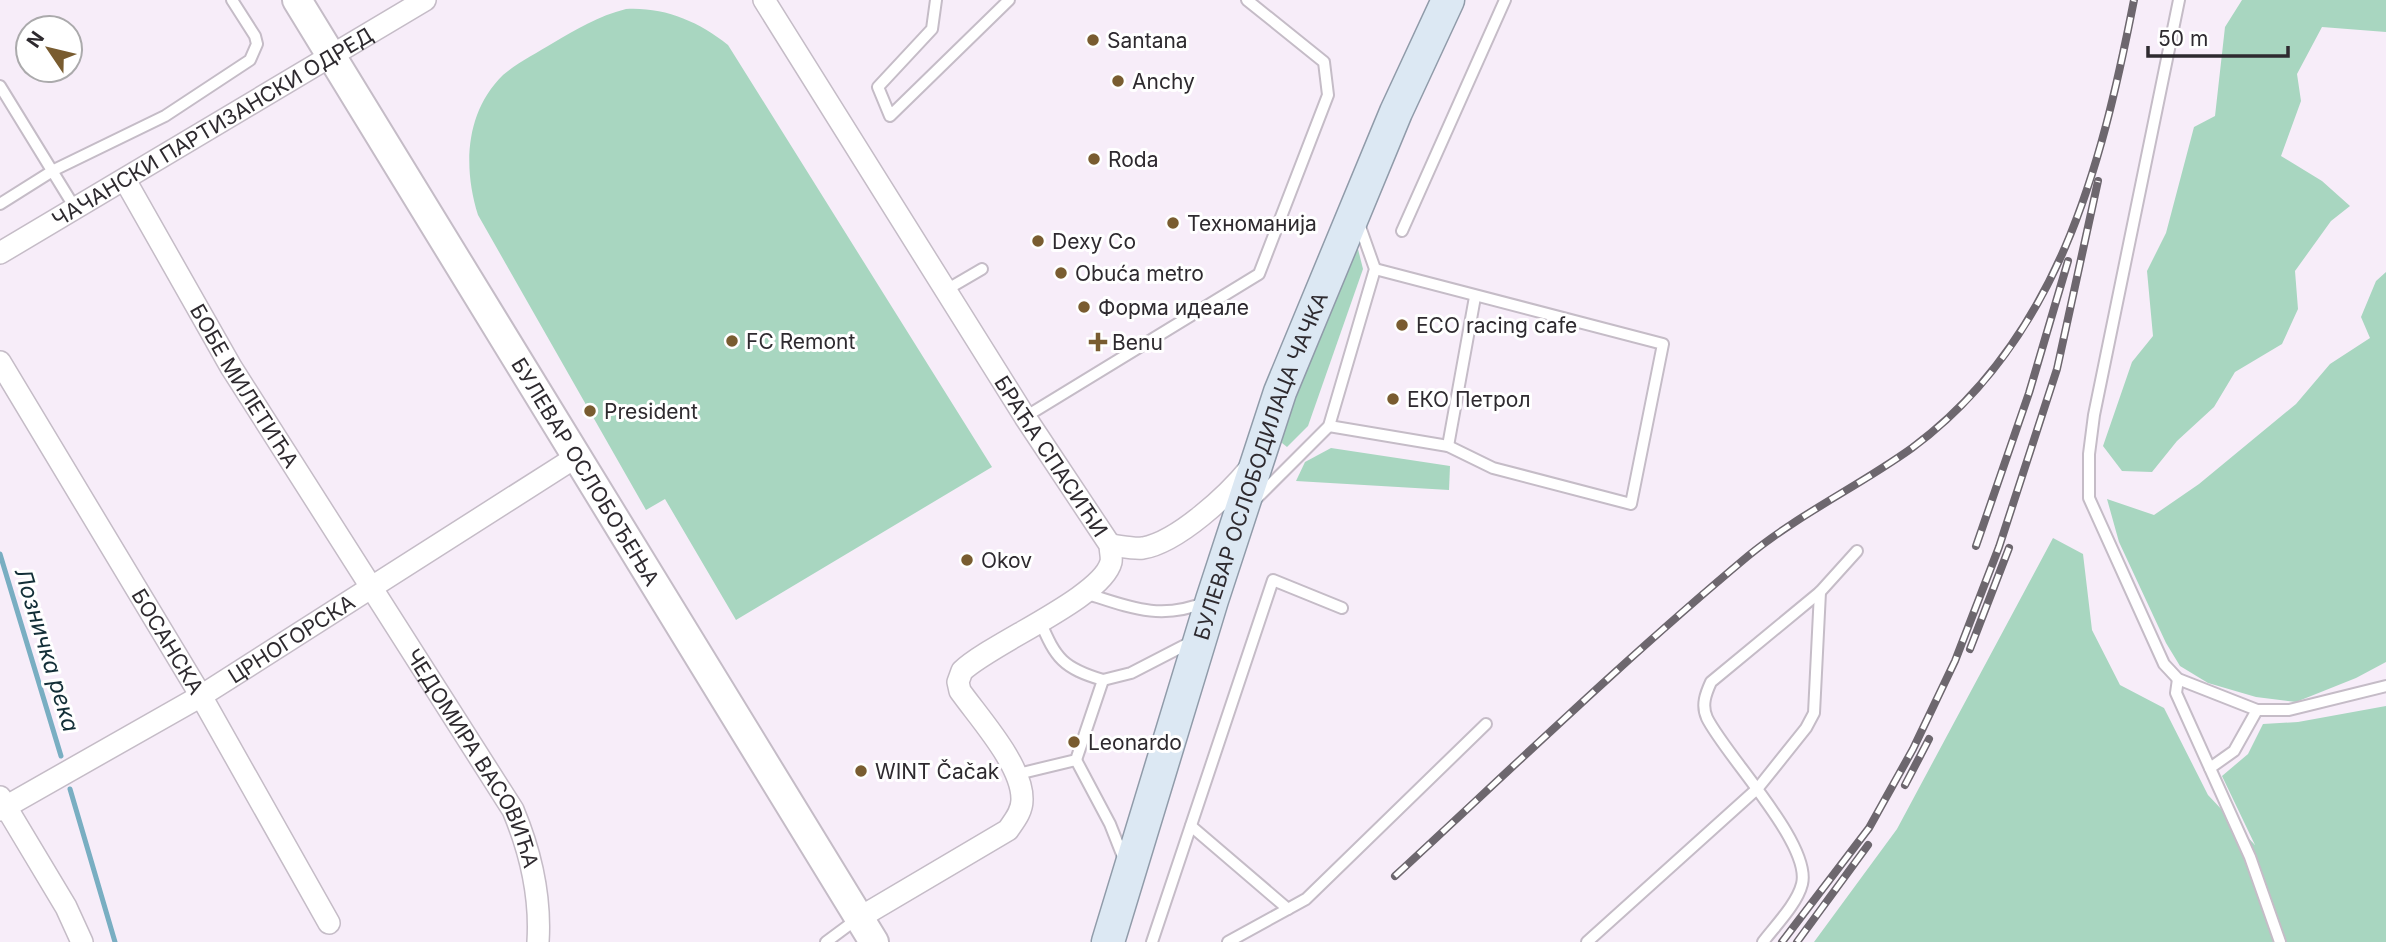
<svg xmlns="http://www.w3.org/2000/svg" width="2386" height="942" font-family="Inter,sans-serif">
<rect width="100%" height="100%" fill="#f7edf9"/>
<g fill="#a8d6c0">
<path d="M 2242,0 L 2386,0 L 2386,32 L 2322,27 L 2297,74 L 2301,101 L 2281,156 L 2322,181 L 2350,206 L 2331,221 L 2295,271 L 2298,309 L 2282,344 L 2235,372 L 2214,407 L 2177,441 L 2152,472 L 2122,471 L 2103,446 L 2132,362 L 2153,336 L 2147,271 L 2166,233 L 2194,127 L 2215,116 L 2225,27 Z"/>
<path d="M 626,9 C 664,7 698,21 728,45 L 992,467 L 736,620 L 665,499 L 646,510 L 478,215 C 463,168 465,112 503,75 C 518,62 537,53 553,43 C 577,29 598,16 626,9 Z"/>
<path d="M 1357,245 L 1363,269 L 1308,426 L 1287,447 L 1282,443 L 1283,431 L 1350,250 Z"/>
<path d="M 2386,272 L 2386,662 L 2356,678 L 2296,702 L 2256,697 L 2208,683 L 2180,666 L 2166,643 L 2119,542 L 2107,499 L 2154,515 L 2199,484 L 2296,404 L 2330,364 L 2370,338 L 2361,317 L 2376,281 Z"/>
<path d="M 1331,448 L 1450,466 L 1449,490 L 1296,481 L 1305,462 Z"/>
<path d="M 2053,538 L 2083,554 L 2092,630 L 2120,685 L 2164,708 L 2208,795 L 2255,845 L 2222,776 L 2248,754 L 2263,724 L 2298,722 L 2386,706 L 2386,942 L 1814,942 L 1897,829 Z"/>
</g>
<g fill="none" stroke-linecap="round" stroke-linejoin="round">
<g stroke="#79aec2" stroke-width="5">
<path d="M 0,554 L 61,756"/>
<path d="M 70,789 L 115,942"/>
</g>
<g stroke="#c5bcc7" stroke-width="14">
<g id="service">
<path d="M 936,0 L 932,29 L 878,87 L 890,116 L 1009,0"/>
<path d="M 2179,0 L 2094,415 L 2089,454 L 2089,498 L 2164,664 L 2178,679 L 2257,710 L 2289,710 L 2386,686"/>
<path d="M 0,86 L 75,208"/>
<path d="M 0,204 L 54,170 L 165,116 L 250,60 L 257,44 L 255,36 L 232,0"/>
<path d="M 1402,231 L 1505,0"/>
<path d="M 946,290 L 982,269"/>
<path d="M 1025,417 L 1259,274 L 1328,95 L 1324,62 L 1247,0"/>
<path d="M 1329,426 L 1448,446 L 1493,468 L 1631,504 L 1663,344 L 1375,269"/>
<path d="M 1448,446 L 1475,297"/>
<path d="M 1255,500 L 1329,426 L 1375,269 L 1358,221"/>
<path d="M 1085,593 C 1129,607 1160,621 1206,602"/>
<path d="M 2178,679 L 2176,693 L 2250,857 L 2280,942"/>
<path d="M 1103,680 L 1131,673 L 1193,641"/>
<path d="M 1076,760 L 1110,824 L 1125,862"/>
<path d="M 2210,768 L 2234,751 L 2257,710"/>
<path d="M 1018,774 L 1076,760 L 1103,680 C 1063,668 1056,659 1040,621"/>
<path d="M 1191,826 L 1288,909"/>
<path d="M 826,942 L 857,919"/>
<path d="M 1152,942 L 1273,580 L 1342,608"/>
<path d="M 1228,942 L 1306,899 L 1486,724"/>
<path d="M 1587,942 L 1758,788 L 1806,728 L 1814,713 L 1820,592"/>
<path d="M 1763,942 C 1775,926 1797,904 1802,884 C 1812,844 1725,755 1707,718 C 1701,705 1706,693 1711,682 L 1820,592 L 1857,551"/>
</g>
</g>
<g stroke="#c5bcc7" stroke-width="24">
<g id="minor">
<path id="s1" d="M 764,0 L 1025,417 L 1110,545 C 1110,550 1112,557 1111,562 C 1102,598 991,643 962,671 L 958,682 L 960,691 C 980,719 1023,766 1022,800 C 1022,812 1014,821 1008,830 L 859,918"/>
<path id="s2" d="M 125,180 L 231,367 L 513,810 C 531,853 541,895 538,942"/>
<path id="s3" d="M 0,253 L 425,0"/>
<path id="s4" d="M 0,362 L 201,696 L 329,923"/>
<path d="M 1110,545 C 1120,546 1133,549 1143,548 C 1178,542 1229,494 1250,468"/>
<path d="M 0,797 L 66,907 L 82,942"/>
<path id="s5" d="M 0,810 L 201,696 L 576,457"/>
</g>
</g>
<g stroke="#c5bcc7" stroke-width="32">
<g id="secondary">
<path id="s6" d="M 297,0 L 874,942"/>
</g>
</g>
<g stroke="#909ba9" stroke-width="35">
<g id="primary">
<path id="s7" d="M 1108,942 L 1212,600 L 1280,392 L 1396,112 L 1448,0"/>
</g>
</g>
<use href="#service" stroke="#fff" stroke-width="10"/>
<use href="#minor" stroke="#fff" stroke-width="21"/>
<use href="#secondary" stroke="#fff" stroke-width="28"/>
<use href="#primary" stroke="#dce8f3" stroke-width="32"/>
<g stroke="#6d676e" stroke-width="8">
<g id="rail">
<path d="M 1976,546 L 2029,393 L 2068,261"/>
<path d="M 1970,649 L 2009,548"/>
<path d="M 1905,785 L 1929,739"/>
<path d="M 1395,876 C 1512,768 1626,658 1748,556 C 1799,514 1859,486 1912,448 C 2058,340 2101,168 2134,0"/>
<path d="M 1782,942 L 1869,828 L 1913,749 L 1955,661 L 1999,547 L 2057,369 L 2098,181"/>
<path d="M 1797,942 L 1868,845"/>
</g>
</g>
<use href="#rail" stroke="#fff" stroke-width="5" stroke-dasharray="16" stroke-linecap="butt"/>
</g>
<g fill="#795c30" stroke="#fff" stroke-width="2.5">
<circle cx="1093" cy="40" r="7"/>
<circle cx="1118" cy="81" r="7"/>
<circle cx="1094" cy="159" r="7"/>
<circle cx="1173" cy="223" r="7"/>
<circle cx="1038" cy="241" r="7"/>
<circle cx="1061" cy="273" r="7"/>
<circle cx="1084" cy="307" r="7"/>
<circle cx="1402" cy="325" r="7"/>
<circle cx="732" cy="341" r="7"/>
<path d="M1094.5 331.5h7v7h7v7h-7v7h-7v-7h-7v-7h7z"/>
<circle cx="1393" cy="399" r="7"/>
<circle cx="590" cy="411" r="7"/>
<circle cx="967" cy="560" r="7"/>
<circle cx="1074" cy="742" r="7"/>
<circle cx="861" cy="771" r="7"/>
</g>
<g text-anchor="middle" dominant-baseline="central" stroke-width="6" stroke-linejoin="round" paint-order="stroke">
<g font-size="21" fill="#2e2a2f" stroke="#fff" text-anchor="start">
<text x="1107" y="40">Santana</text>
<text x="1132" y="81">Anchy</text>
<text x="1108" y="159">Roda</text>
<text x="1187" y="223">Техноманија</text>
<text x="1052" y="241">Dexy Co</text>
<text x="1075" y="273">Obuća metro</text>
<text x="1098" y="307">Форма идеале</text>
<text x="1416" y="325">ECO racing cafe</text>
<text x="746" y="341">FC Remont</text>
<text x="1112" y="342">Benu</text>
<text x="1407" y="399">ЕКО Петрол</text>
<text x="604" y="411">President</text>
<text x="981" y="560">Okov</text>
<text x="1088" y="742">Leonardo</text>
<text x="875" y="771">WINT Čačak</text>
</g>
<g font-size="21" fill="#2e2a2f" stroke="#fff">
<text stroke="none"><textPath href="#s3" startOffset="247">ЧАЧАНСКИ ПАРТИЗАНСКИ ОДРЕД</textPath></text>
<text stroke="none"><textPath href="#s2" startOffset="238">БОБЕ МИЛЕТИЋА</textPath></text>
<text stroke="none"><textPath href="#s1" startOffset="539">БРАЋА СПАСИЋИ</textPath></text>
<text stroke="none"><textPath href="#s7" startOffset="500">БУЛЕВАР ОСЛОБОДИЛАЦА ЧАЧКА</textPath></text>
<text stroke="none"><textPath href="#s6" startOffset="553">БУЛЕВАР ОСЛОБОЂЕЊА</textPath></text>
<text stroke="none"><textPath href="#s5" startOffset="338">ЦРНОГОРСКА</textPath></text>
<text stroke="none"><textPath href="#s4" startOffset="326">БОСАНСКА</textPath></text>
<text stroke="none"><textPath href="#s2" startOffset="676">ЧЕДОМИРА ВАСОВИЋА</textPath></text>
</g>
<g font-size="23" font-style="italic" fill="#122e37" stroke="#fff">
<text transform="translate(47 650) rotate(73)">Лозничка река</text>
</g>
</g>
<g transform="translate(49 49) rotate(305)"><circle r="33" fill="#ffffff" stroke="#abaaac" stroke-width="2"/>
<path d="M0-5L12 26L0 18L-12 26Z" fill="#795c30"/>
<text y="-10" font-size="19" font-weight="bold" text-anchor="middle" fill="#2e2a2f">N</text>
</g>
<path d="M2148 46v10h140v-10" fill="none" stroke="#2e2a2f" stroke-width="3.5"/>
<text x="2158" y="46" font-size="21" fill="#2e2a2f" stroke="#ffffff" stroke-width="5" paint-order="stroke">50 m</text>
</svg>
